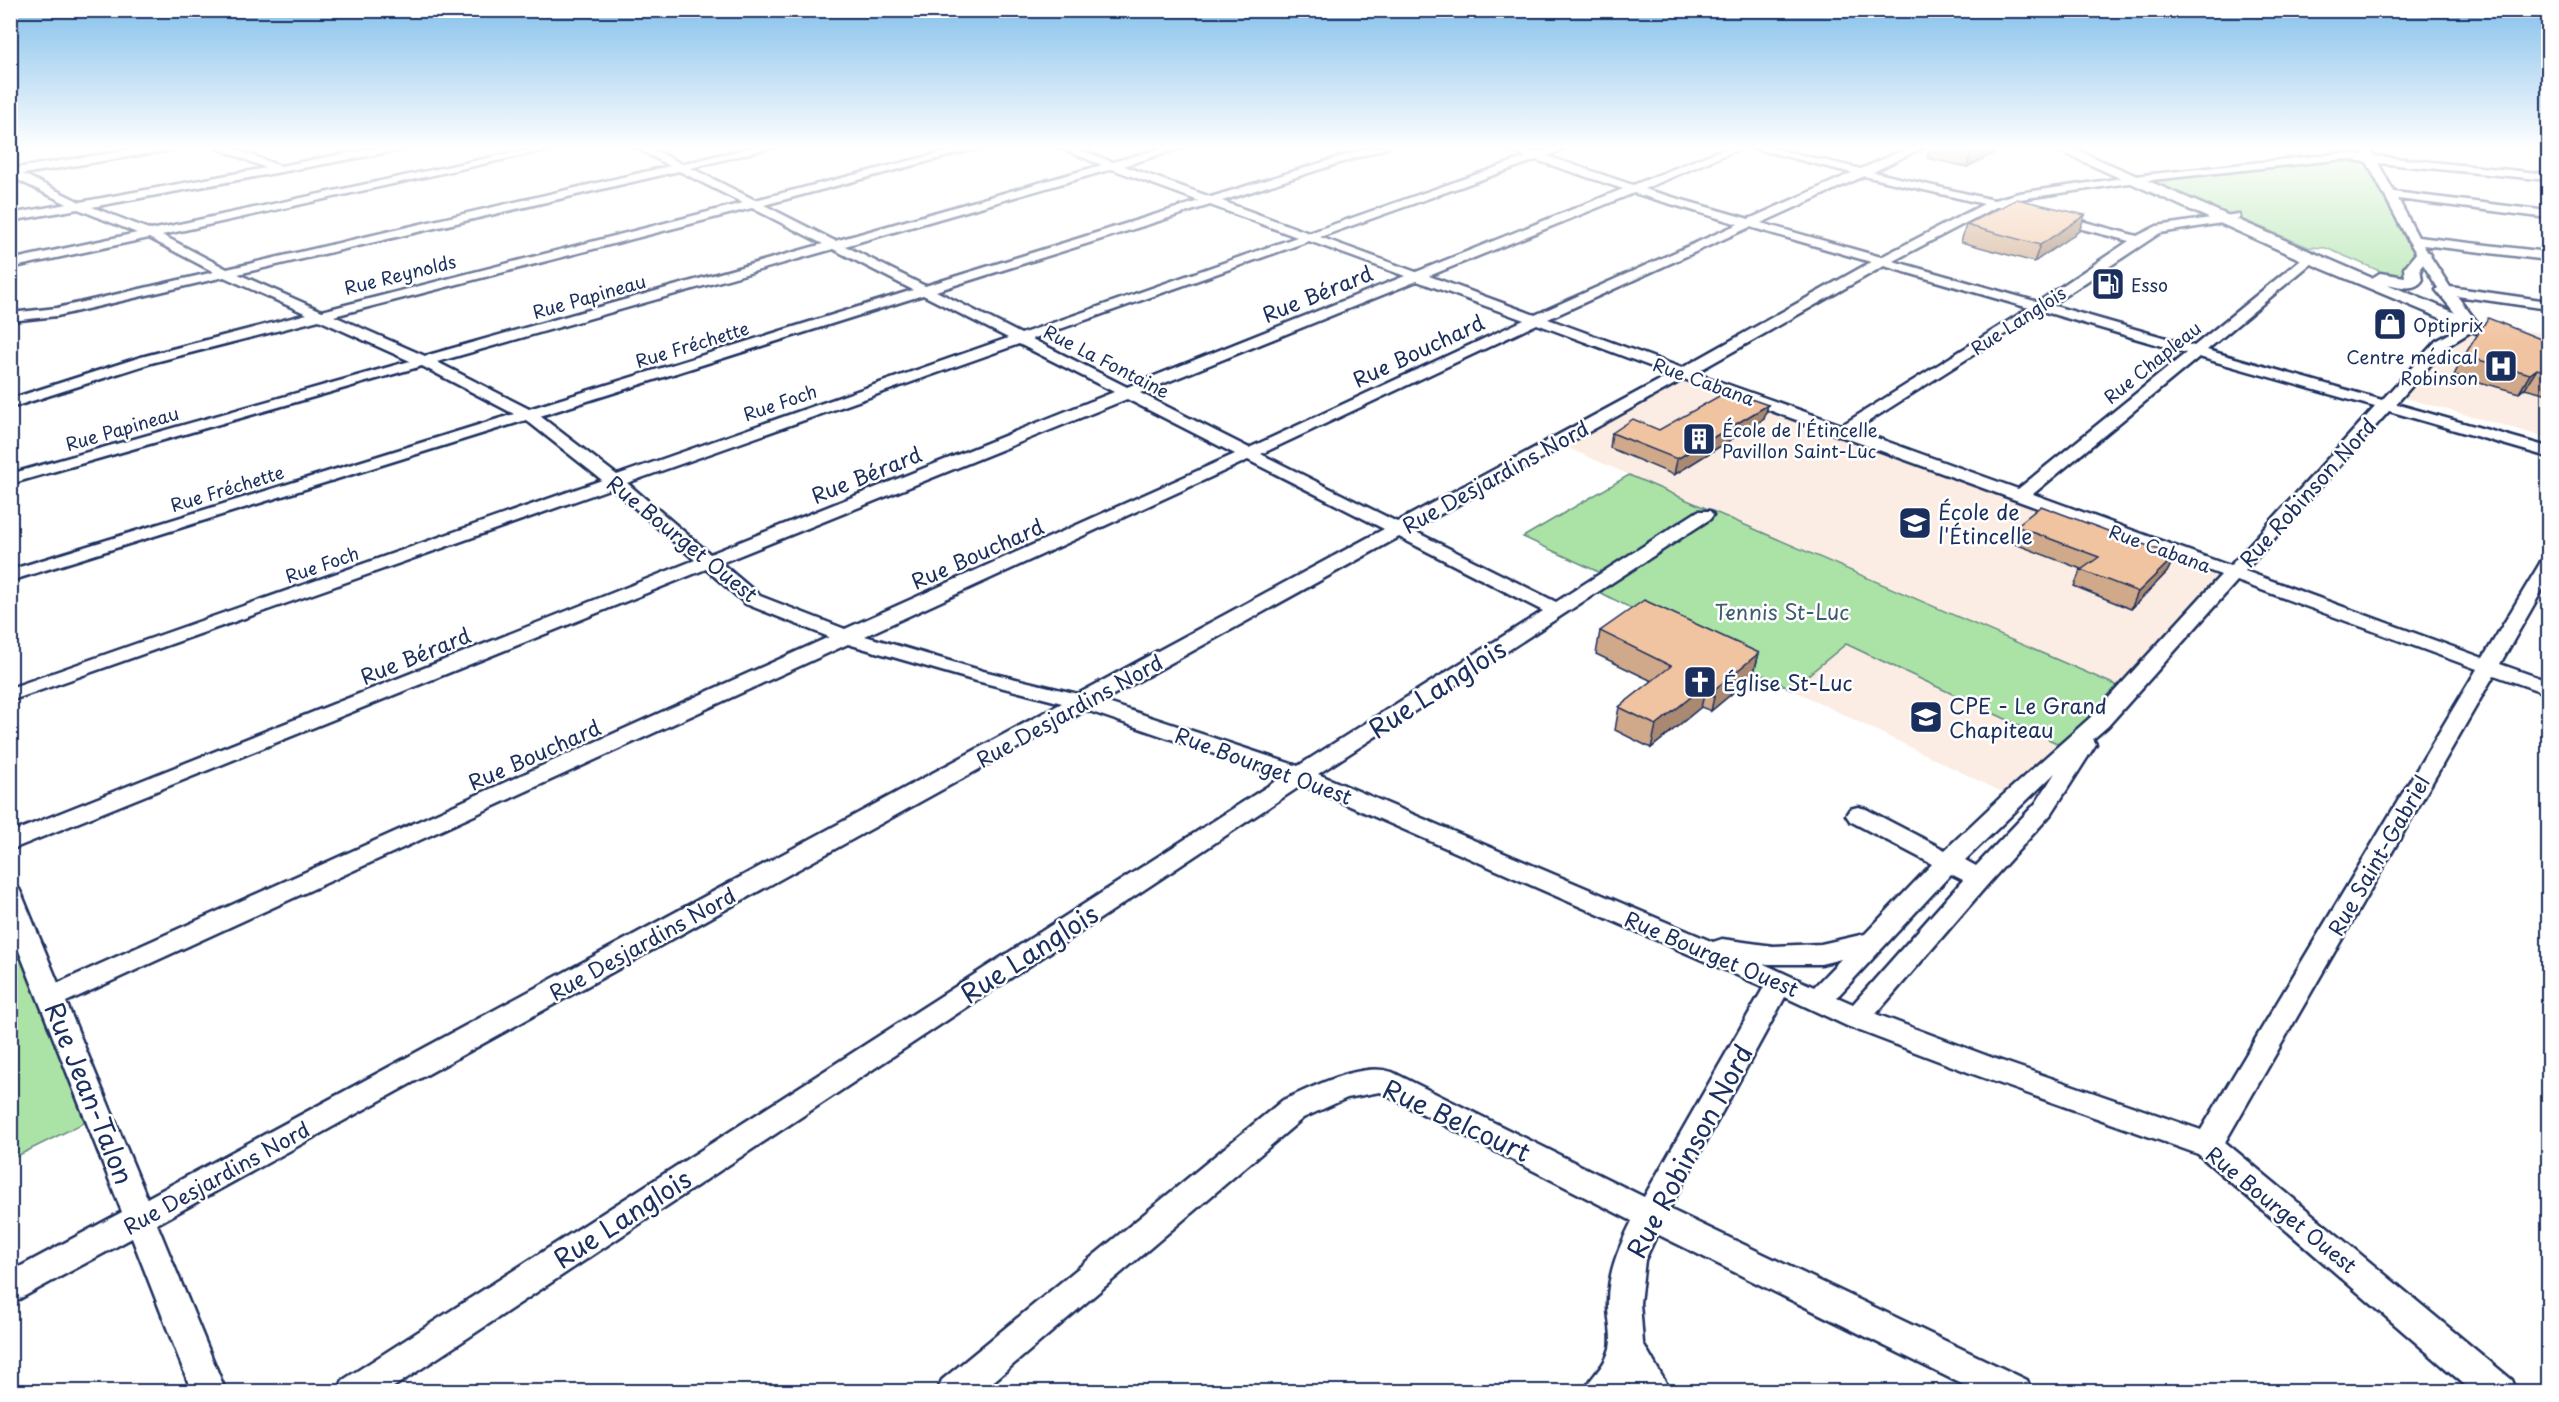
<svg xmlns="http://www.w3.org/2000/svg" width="2559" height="1402" font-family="'Playpen Sans',sans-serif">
<rect width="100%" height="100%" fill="#fff"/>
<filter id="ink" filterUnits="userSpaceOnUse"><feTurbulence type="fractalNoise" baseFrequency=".0167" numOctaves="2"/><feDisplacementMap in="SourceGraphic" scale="12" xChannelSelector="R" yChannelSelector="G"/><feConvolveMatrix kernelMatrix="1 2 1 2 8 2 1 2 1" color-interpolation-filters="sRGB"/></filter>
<g filter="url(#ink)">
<g fill="#fbede3">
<path d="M 2473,326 L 2548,333 L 2548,438 L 2395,395 L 2441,344 Z"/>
<path d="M 1682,374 L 2222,571 L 2118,686 L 1556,443 Z"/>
<path d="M 1846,644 L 2063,746 L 2006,794 L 1791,689 Z"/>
</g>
<g fill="#abe2a5" stroke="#638882" stroke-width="1.5">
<path d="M 2344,156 L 2370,158 L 2423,269 L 2416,279 L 2403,281 L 2326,248 L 2308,247 L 2143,178 Z"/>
<path d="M 1629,475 L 2118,686 L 2063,746 L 1846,644 L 1791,689 L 1589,587 L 1605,575 L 1523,537 Z"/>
<path d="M 11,928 L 100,1115 L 11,1159 Z"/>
</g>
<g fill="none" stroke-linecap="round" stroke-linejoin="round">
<g stroke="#1b2f5e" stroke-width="5">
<path id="minor" d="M 149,147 L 175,147 L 170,150 L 23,174 L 80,202 L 266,168 L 215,147 L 230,147 L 280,166 L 381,147 L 405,147 L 400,150 L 92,207 L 151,230 L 539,147 L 560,147 L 162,235 L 227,269 L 670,166 L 635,147 L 649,147 L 682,164 L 753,147 L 773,147 L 691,168 L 755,200 L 964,147 L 982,147 L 764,205 L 835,241 L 1102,165 L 1057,147 L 1072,147 L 1113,162 L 1166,147 L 1183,147 L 1124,166 L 1211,197 L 1372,147 L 1389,147 L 1222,201 L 1309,233 L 1526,157 L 1503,147 L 1519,147 L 1536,153 L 1552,147 L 1568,147 L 1547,156 L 1633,185 L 1728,147 L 1743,147 L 1644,189 L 1749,219 L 1852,173 L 1749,147 L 1768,147 L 1861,169 L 1910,147 L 1924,147 L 1873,172 L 1994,200 L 2019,193 L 2143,175 L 2344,153 L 2363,155 L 2361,150 L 2364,147 L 2370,148 L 2374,156 L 2548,174 L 2548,180 L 2378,163 L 2394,192 L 2548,211 L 2548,218 L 2398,199 L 2418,237 L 2548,252 L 2548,260 L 2423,245 L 2450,287 L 2548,301 L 2548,309 L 2457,296 L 2480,326 L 2446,347 L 2396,404 L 2548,447 L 2548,457 L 2389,411 L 2245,571 L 2483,658 L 2539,565 L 2541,561 L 2548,560 L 2548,580 L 2500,664 L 2548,681 L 2548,694 L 2494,675 L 2225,1142 L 2512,1380 L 2517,1392 L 2473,1392 L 2198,1154 L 1973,1074 L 1847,1026 L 1785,997 L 1669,1209 L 2027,1380 L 2032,1392 L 1978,1392 L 1657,1234 L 1645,1260 L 1640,1303 L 1643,1343 L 1671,1392 L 1635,1392 L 1629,1383 L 1626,1392 L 1584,1392 C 1591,1375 1605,1368 1610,1348 C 1613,1336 1608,1319 1608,1306 C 1607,1275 1618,1249 1632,1221 L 1380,1092 L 1347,1098 L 1303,1118 L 981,1392 L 937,1392 L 942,1380 L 1283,1100 C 1312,1088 1361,1061 1392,1072 L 1644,1197 L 1764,987 L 1302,785 L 386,1392 L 338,1392 L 343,1380 L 1282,777 L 1086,710 L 157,1224 L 226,1392 L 192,1392 L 132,1238 L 10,1304 L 10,1272 L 122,1212 L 10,928 L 10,886 L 19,889 L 22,895 L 58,983 L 829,637 L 746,604 L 706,569 L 10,850 L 10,833 L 695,560 L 612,488 L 10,701 L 10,688 L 602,480 L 526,420 L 10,581 L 10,570 L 514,414 L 422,366 L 10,484 L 10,474 L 410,361 L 319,320 L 151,363 L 10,408 L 10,399 L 141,357 L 307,314 L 224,277 L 57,316 L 10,321 L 10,313 L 57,308 L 214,272 L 149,238 L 10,268 L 10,260 L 137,233 L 78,209 L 10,221 L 10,214 L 67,204 L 10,176 L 10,169 ZM 2344,159 L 2367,162 L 2408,240 L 2438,288 L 2436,290 L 2465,325 L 2436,341 L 2382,400 L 2207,350 L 2314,261 L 2316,258 L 2314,255 L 2306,255 L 2194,346 L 2051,305 L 2160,233 L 2234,221 L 2240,217 L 2238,214 L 2157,226 L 2137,236 L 2055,214 L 2051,215 L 2051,221 L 2129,241 L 2038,302 L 1893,261 L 1996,207 L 2006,207 L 2007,203 L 2020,199 L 2143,181 ZM 1536,160 L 1623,189 L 1416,272 L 1320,237 ZM 1112,169 L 1199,201 L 925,286 L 845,246 ZM 679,171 L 743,203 L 322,311 L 238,274 ZM 1864,176 L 1984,204 L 1881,257 L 1761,223 ZM 1634,193 L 1738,224 L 1535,315 L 1429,276 ZM 1210,205 L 1297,237 L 1021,334 L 936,291 ZM 752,208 L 823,244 L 425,356 L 334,316 ZM 1750,227 L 1871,262 L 1682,368 L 1548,319 ZM 1309,241 L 1405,276 L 1127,387 L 1032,339 ZM 833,249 L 913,290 L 529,409 L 437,362 ZM 1884,266 L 2029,308 L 1842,425 L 1695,373 ZM 1417,281 L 1524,320 L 1249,448 L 1140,393 ZM 923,295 L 1008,338 L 617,475 L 540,416 ZM 2042,311 L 2186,353 L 2018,489 L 1855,430 ZM 1537,324 L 1671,374 L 1397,522 L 1261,454 ZM 1019,344 L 1114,392 L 710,554 L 627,483 ZM 2199,357 L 2375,407 L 2230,566 L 2033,494 ZM 1684,379 L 2221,575 L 2092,716 L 2001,797 L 1945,850 L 1866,809 L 1858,807 L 1850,809 L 1846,815 L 1850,821 L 1932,864 L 1865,934 L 1821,944 L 1773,946 L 1722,939 L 1713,942 L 1318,774 L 1710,519 L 1713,515 L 1710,511 L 1698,511 L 1556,602 L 1412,530 ZM 1127,399 L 1235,454 L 845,629 L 760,596 L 721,563 ZM 1248,460 L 1384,529 L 1078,694 L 983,671 L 865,636 ZM 1399,537 L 1543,611 L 1298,766 L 1102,701 ZM 2237,581 L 2477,669 L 2201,1130 L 1993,1058 L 1876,1014 L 1988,884 L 2052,813 L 2096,744 L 2093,739 L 2108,726 ZM 848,644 L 969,679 L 1062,703 L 147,1198 L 66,1002 ZM 2055,773 L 2036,803 L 1976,866 L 1965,860 ZM 1951,874 L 1963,880 L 1853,1004 L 1837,997 ZM 1841,959 L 1814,987 L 1764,964 L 1821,964 Z"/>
</g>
<g stroke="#1b2f5e" stroke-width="5">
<path id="major" d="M 2051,147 L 2070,147 L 2372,278 L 2380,273 L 2405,277 L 2404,268 L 2417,252 L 2429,252 L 2431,255 L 2420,268 L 2422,281 C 2413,292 2399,286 2387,284 L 2548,352 L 2548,363 L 2304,261 Z"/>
</g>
<use href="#minor" fill="#fff" fill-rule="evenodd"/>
<use href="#major" fill="#fff" fill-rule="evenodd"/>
</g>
<g fill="#cfa98a" stroke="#1b2f5e" stroke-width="1.5">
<path d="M 1930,147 L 2006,147 L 1967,167 L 1927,158 Z"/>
<path d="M 2085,215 L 2079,231 L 2034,262 L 1961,242 L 1966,225 Z"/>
<path d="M 2548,342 L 2548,394 L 2525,388 L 2519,393 L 2454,375 L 2464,356 Z"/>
<path d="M 1768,405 L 1764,419 L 1674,475 L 1610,448 L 1612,433 L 1659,430 Z"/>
<path d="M 2016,526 L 2175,556 L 2167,572 L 2131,609 L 2074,586 L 2081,569 L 2010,542 Z"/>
<path d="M 1600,631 L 1759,653 L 1753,676 L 1711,711 L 1701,707 L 1651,748 L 1615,730 L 1619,707 L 1652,681 L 1596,654 Z"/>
</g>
<g fill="#a98971" stroke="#1b2f5e" stroke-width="1.5">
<path d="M 1981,147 L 2006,147 L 1967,167 L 1971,152 Z"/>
<path d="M 2085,215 L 2079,231 L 2034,262 L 2040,245 Z"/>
<path d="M 2537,369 L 2525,388 L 2519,393 L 2530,374 Z"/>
<path d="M 1768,405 L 1764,419 L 1674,475 L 1677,459 Z"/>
<path d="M 2175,556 L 2167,572 L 2131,609 L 2138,592 Z"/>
<path d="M 1759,653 L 1753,676 L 1711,711 L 1716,688 Z"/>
<path d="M 1707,684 L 1701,707 L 1651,748 L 1656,725 Z"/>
</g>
<g fill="#f1c4a1" stroke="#1b2f5e" stroke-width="1.5">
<path d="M 1950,147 L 1981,147 L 1971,152 Z"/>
<path d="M 2017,199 L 2085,215 L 2040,245 L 1966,225 Z"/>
<path d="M 2488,318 L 2548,342 L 2548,372 L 2537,369 L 2530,374 L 2464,356 Z"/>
<path d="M 1728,391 L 1768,405 L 1677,459 L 1612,433 L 1633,419 L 1659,430 Z"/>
<path d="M 2041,506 L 2175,556 L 2138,592 L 2081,570 L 2099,557 L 2016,526 Z"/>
<path d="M 1644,600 L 1759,653 L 1716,688 L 1707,684 L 1656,725 L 1619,707 L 1671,666 L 1600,631 Z"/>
</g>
</g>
<linearGradient id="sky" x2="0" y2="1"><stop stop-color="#84c0eb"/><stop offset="0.43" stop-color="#fff"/><stop offset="1" stop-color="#fff" stop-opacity="0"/></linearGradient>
<rect width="2559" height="343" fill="url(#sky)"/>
<defs>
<g id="fuel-square" transform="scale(1.725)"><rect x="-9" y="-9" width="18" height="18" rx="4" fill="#1b2f5e" stroke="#fff"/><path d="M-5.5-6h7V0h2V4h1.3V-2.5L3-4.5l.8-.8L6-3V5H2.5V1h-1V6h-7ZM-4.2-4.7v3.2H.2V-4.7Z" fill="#fff"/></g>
<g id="shop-square" transform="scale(1.725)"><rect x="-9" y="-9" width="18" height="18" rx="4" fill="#1b2f5e" stroke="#fff"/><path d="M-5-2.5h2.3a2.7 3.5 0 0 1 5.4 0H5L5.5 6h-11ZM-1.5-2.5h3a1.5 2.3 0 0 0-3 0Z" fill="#fff"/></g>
<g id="hospital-square" transform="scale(1.725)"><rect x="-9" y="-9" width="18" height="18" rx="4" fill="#1b2f5e" stroke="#fff"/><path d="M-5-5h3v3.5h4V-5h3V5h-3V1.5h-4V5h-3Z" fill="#fff"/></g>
<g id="building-square" transform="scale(1.725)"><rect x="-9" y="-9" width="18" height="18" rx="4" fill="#1b2f5e" stroke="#fff"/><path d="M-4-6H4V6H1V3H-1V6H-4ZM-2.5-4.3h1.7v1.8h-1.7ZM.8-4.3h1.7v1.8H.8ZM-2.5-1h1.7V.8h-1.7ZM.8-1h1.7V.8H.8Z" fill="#fff"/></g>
<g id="school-square" transform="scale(1.725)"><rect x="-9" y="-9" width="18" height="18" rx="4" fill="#1b2f5e" stroke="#fff"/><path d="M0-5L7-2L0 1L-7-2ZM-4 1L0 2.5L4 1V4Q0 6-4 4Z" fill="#fff"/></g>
<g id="church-square" transform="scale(1.725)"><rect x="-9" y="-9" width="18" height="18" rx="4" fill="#1b2f5e" stroke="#fff"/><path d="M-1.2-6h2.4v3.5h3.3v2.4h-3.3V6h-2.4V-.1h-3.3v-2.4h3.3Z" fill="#fff"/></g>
</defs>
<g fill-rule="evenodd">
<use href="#fuel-square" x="2108" y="284"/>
<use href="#shop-square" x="2390" y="324"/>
<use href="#hospital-square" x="2501" y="366"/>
<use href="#building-square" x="1699" y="439"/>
<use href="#school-square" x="1915" y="523"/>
<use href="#church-square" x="1700" y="682"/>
<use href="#school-square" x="1926" y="717"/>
</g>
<g text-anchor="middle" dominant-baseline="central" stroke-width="5" stroke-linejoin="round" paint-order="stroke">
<g font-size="18" fill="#1b2f5e" stroke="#fff">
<text transform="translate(400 274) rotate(-14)">Rue Reynolds</text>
<text transform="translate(589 296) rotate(-16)">Rue Papineau</text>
<text transform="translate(2018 320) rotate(-33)">Rue Langlois</text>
<text transform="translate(692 344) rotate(-17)">Rue Fréchette</text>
<text transform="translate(1107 361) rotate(27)">Rue La Fontaine</text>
<text transform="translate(2152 362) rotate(-39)">Rue Chapleau</text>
<text transform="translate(1704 381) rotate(20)">Rue Cabana</text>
<text transform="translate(780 402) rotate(-19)">Rue Foch</text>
<text transform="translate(122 428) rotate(-16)">Rue Papineau</text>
<text transform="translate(227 488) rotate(-17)">Rue Fréchette</text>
<text transform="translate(2160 548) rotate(20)">Rue Cabana</text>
<text transform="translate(322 564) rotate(-19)">Rue Foch</text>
</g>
<g font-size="18" fill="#1b2f5e" stroke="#fff" text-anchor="start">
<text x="2131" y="284">Esso</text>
<text x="2413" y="324">Optiprix</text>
<text x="2478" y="356" text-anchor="end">Centre médical<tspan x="2478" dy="21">Robinson</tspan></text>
<text x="1722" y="429">École de l'Étincelle<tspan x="1722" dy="21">Pavillon Saint-Luc</tspan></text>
</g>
<g font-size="21" fill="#1b2f5e" stroke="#fff">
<text transform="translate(1317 293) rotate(-22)">Rue Bérard</text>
<text transform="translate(1418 350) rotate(-25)">Rue Bouchard</text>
<text transform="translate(866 474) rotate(-22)">Rue Bérard</text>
<text transform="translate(1495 476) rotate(-29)">Rue Desjardins Nord</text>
<text transform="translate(2307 492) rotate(-48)">Rue Robinson Nord</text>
<text transform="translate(683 538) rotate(39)">Rue Bourget Ouest</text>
<text transform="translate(977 553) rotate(-24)">Rue Bouchard</text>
<text transform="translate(415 655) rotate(-22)">Rue Bérard</text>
<text transform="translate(1069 710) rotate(-29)">Rue Desjardins Nord</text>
<text transform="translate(534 754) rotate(-24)">Rue Bouchard</text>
<text transform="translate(1264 765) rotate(20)">Rue Bourget Ouest</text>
<text transform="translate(2378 855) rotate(-60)">Rue Saint-Gabriel</text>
<text transform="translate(642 943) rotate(-29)">Rue Desjardins Nord</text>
<text transform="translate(1712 953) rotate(23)">Rue Bourget Ouest</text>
<text transform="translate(216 1177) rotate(-29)">Rue Desjardins Nord</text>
<text transform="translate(2282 1209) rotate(39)">Rue Bourget Ouest</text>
</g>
<g font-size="21" fill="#1b2f5e" stroke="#fff" text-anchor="start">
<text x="1938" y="511">École de<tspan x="1938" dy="24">l'Étincelle</tspan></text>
<text x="1723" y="682">Église St-Luc</text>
<text x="1949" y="705">CPE - Le Grand<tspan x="1949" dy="24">Chapiteau</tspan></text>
</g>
<g font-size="21" fill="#3f5c70" stroke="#fff">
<text x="1782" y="611">Tennis St-Luc</text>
</g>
<g font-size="26" fill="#1b2f5e" stroke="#fff">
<text transform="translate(1437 688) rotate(-33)">Rue Langlois</text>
<text transform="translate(1029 953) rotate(-33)">Rue Langlois</text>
<text transform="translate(90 1093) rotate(68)">Rue Jean-Talon</text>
<text transform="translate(1457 1120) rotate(25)">Rue Belcourt</text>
<text transform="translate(1689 1151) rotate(-62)">Rue Robinson Nord</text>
<text transform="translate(622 1218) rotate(-33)">Rue Langlois</text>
</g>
</g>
<rect width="2559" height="1402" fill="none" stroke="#fff" stroke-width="36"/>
<rect x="18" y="18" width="2523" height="1366" fill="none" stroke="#1b2f5e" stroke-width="2" filter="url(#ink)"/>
</svg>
